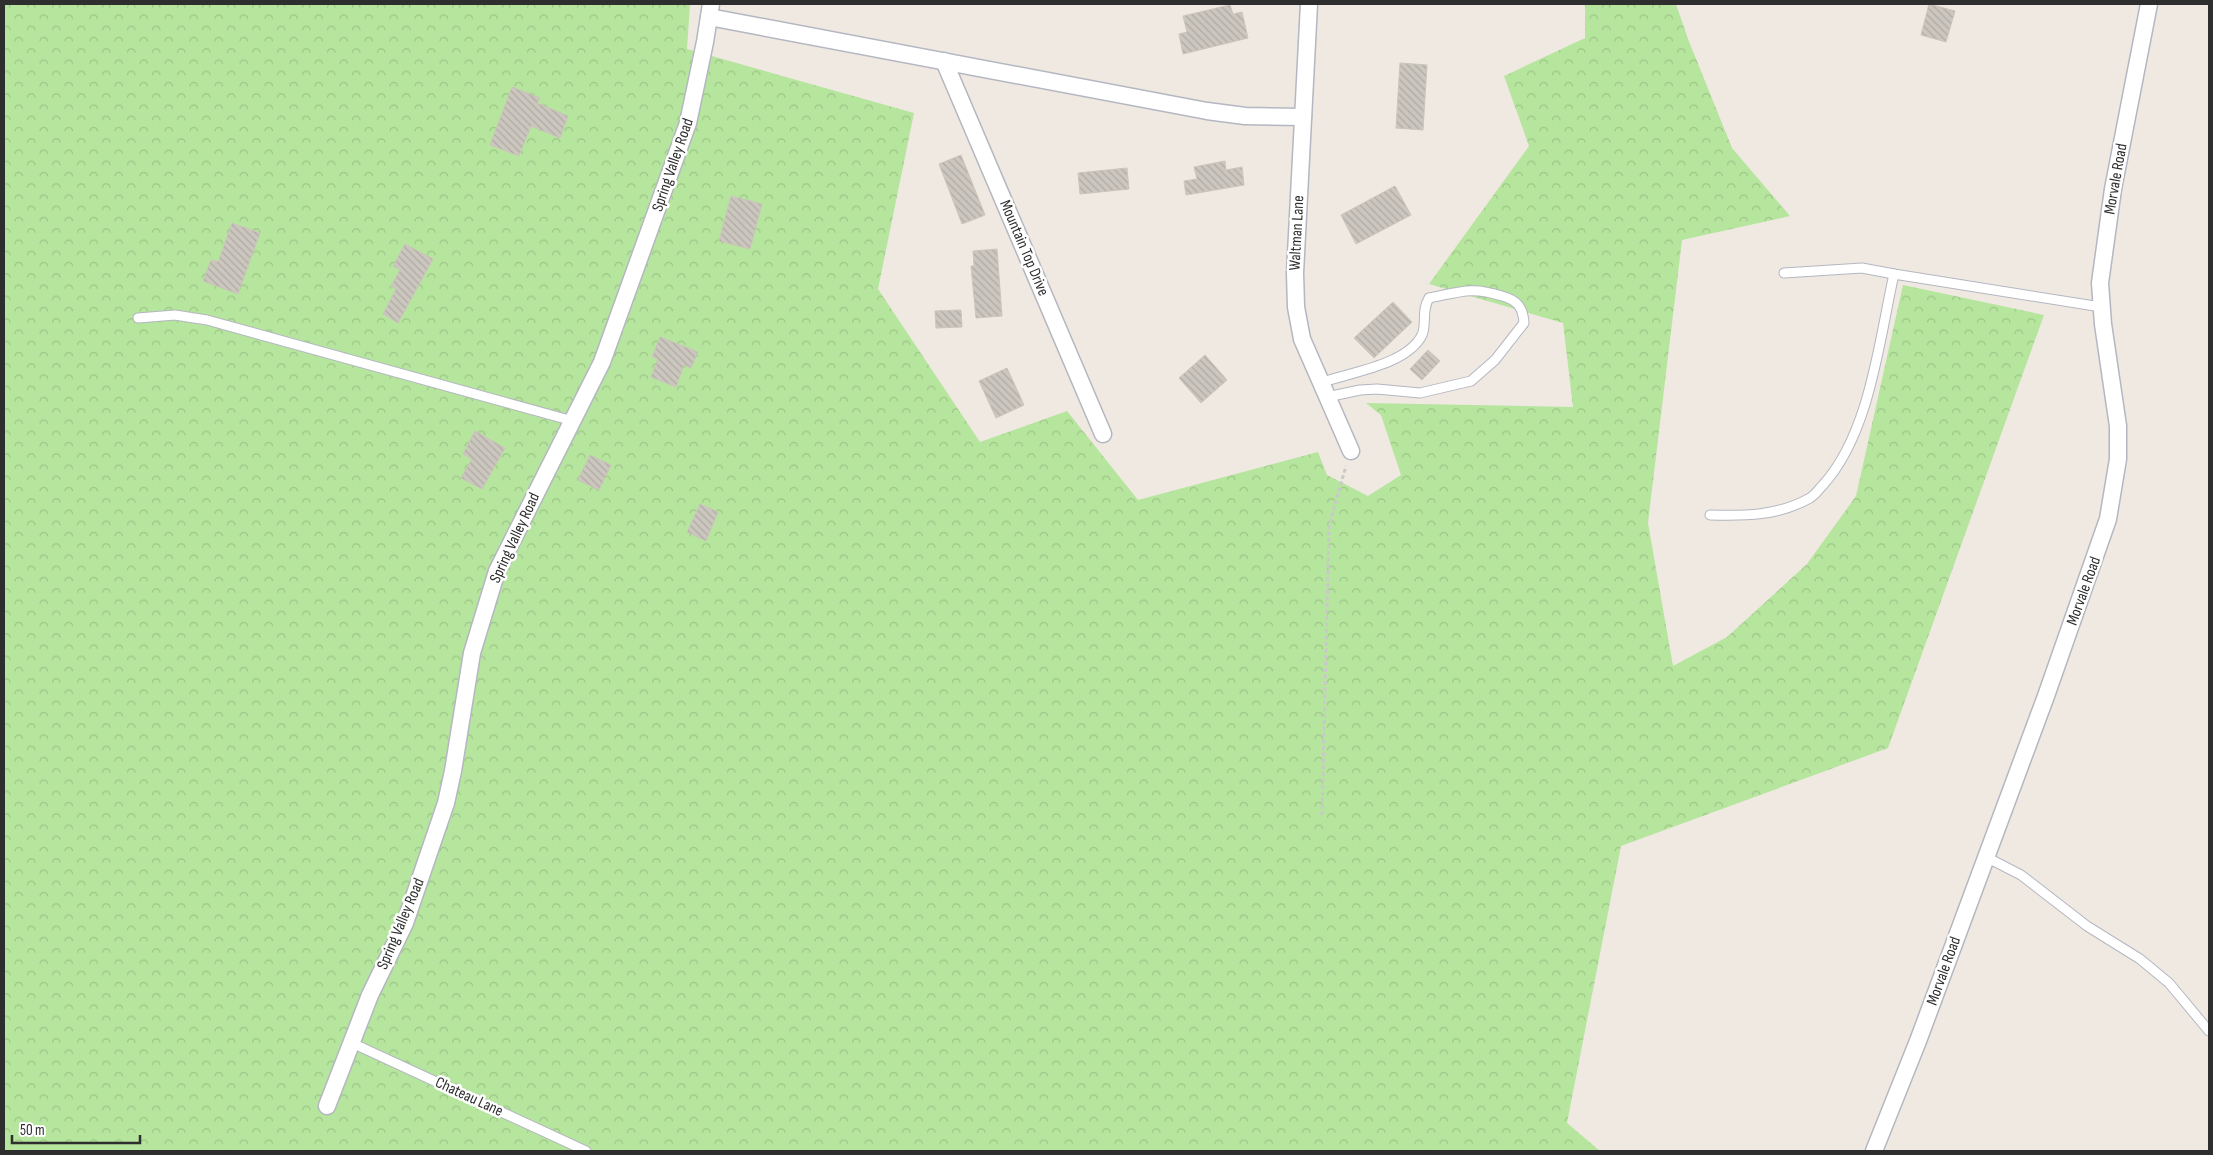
<svg xmlns="http://www.w3.org/2000/svg" width="2213" height="1155" font-family="'Sofia Sans Condensed',sans-serif">
<defs>
<pattern id="forest-crowns" width="20" height="18" patternUnits="userSpaceOnUse" patternTransform="scale(1.25)"><rect width="20" height="18" fill="#b6e59e"/><path d="M2 6a3 3 0 1 1 6 0M12 15a3 3 0 1 1 6 0" fill="none" stroke="#9dc588"/></pattern>
<pattern id="building-back-hatch" width="6" height="6" patternUnits="userSpaceOnUse" patternTransform="scale(1.25)"><rect width="6" height="6" fill="#cbc7bf"/><path d="M-1 5l2 2M0 0l6 6M5-1l2 2" fill="none" stroke="#afaba4"/></pattern>
</defs>
<rect width="100%" height="100%" fill="#efe9e1"/>
<path fill="url(#forest-crowns)" d="M 4,4 L 690,4 L 687,49 L 914,113 L 878,289 L 980,442 L 1067,411 L 1138,500 L 1318,452 L 1327,475 L 1368,496 L 1401,475 L 1381,415 L 1366,403 L 1573,407 L 1563,323 L 1429,284 L 1529,146 L 1504,76 L 1585,38 L 1585,4 L 1676,4 L 1688,39 L 1732,148 L 1790,216 L 1682,240 L 1648,523 L 1673,666 L 1727,637 L 1807,564 L 1856,496 L 1903,285 L 2044,315 L 1888,748 L 1621,846 L 1567,1123 L 1600,1151 L 4,1151 Z"/>
<g fill="url(#building-back-hatch)" stroke="#cbc5ba">
<path d="M 1929,4 L 1955,11 L 1946,42 L 1921,35 Z"/>
<path d="M 1230,5 L 1233,14 L 1242,12 L 1248,38 L 1183,54 L 1179,34 L 1187,32 L 1183,16 Z"/>
<path d="M 1400,63 L 1427,65 L 1423,130 L 1396,128 Z"/>
<path d="M 512,87 L 540,98 L 537,103 L 568,116 L 560,138 L 531,126 L 519,156 L 490,145 Z"/>
<path d="M 961,155 L 985,215 L 962,224 L 939,164 Z"/>
<path d="M 1225,161 L 1226,170 L 1242,167 L 1244,185 L 1186,195 L 1184,181 L 1197,179 L 1194,167 Z"/>
<path d="M 1127,168 L 1129,189 L 1080,194 L 1078,173 Z"/>
<path d="M 1395,186 L 1411,215 L 1356,244 L 1341,215 Z"/>
<path d="M 731,196 L 762,204 L 750,249 L 719,241 Z"/>
<path d="M 232,223 L 260,233 L 238,294 L 203,281 L 211,260 L 218,262 Z"/>
<path d="M 405,244 L 433,259 L 398,323 L 383,314 L 396,289 L 391,286 L 400,270 L 393,266 Z"/>
<path d="M 997,249 L 1002,316 L 976,318 L 971,266 L 974,266 L 973,251 Z"/>
<path d="M 1393,302 L 1412,322 L 1374,358 L 1354,338 Z"/>
<path d="M 961,310 L 962,327 L 936,328 L 935,311 Z"/>
<path d="M 660,337 L 698,352 L 691,368 L 684,365 L 676,387 L 651,377 L 658,359 L 652,357 Z"/>
<path d="M 1428,350 L 1440,361 L 1422,380 L 1410,369 Z"/>
<path d="M 1205,355 L 1227,380 L 1201,403 L 1179,378 Z"/>
<path d="M 1007,368 L 1024,405 L 996,418 L 979,381 Z"/>
<path d="M 475,431 L 505,448 L 482,489 L 461,478 L 472,459 L 463,454 Z"/>
<path d="M 590,455 L 611,465 L 599,490 L 578,480 Z"/>
<path d="M 700,504 L 718,512 L 706,541 L 687,532 Z"/>
</g>
<g fill="none" stroke-linecap="round" stroke-linejoin="round">
<g stroke="#b4b7c1" stroke-width="11">
<g id="lane">
<path d="M 1784,273 L 1862,268 L 1894,274"/>
<path d="M 138,318 L 175,315 L 207,320 L 573,421"/>
<path d="M 1320,383 C 1351,372 1407,365 1422,335 C 1427,324 1421,311 1429,298 C 1460,292 1471,286 1502,296 C 1517,300 1523,307 1524,323 L 1495,360 L 1471,381 L 1420,393 L 1377,389 L 1360,390 L 1327,397"/>
<path d="M 1710,515 C 1745,516 1778,516 1810,498 C 1815,495 1819,489 1823,485 C 1870,433 1879,341 1894,274 L 2101,307"/>
<path d="M 1986,857 L 2021,875 L 2087,926 L 2140,959 L 2169,983 L 2209,1031"/>
<path d="M 352,1043 L 586,1151"/>
</g>
</g>
<g stroke="#b4b7c1" stroke-width="19">
<g id="street">
<path d="M 1309,4 L 1295,273 L 1296,307 L 1302,339 L 1351,451"/>
<path d="M 709,17 L 1207,111 L 1245,116 L 1303,117"/>
<path d="M 944,61 L 1103,434"/>
<path d="M 327,1106 L 370,995 L 405,923 L 446,803 L 453,771 L 472,653 L 497,571 L 602,362 L 688,123 L 705,42 L 711,4"/>
<path d="M 1874,1151 L 1918,1041 L 2046,696 L 2108,519 L 2118,459 L 2118,426 L 2103,324 L 2100,283 L 2113,189 L 2149,4"/>
</g>
</g>
<path stroke="#c9c9c9" stroke-width="3" stroke-dasharray="4 2.5" stroke-linecap="butt" d="M 1322,815 L 1329,526 L 1346,466"/>
<use href="#lane" stroke="#fff" stroke-width="9"/>
<use href="#street" stroke="#fff" stroke-width="16"/>
</g>
<g text-anchor="middle" dominant-baseline="central" stroke-width="5" stroke-linejoin="round" paint-order="stroke">
<g font-size="16" fill="#2e2e2e" stroke="#fff">
<text transform="translate(673 165) rotate(-71)">Spring Valley Road</text>
<text transform="translate(2116 179) rotate(-80)">Morvale Road</text>
<text transform="translate(1297 233) rotate(-87)">Waltman Lane</text>
<text transform="translate(1024 248) rotate(67)">Mountain Top Drive</text>
<text transform="translate(515 538) rotate(-65)">Spring Valley Road</text>
<text transform="translate(2084 591) rotate(-70)">Morvale Road</text>
<text transform="translate(401 924) rotate(-67)">Spring Valley Road</text>
<text transform="translate(1944 971) rotate(-70)">Morvale Road</text>
<text transform="translate(469 1097) rotate(25)">Chateau Lane</text>
</g>
</g>
<rect width="2213" height="1155" fill="none" stroke="#2e2e2e" stroke-width="10"/>
<path d="M12 1135v8h128v-8" fill="none" stroke="#2e2e2e" stroke-width="2.5"/>
<text x="20" y="1135" font-size="15" fill="#2e2e2e" stroke="#ffffff" stroke-width="4" paint-order="stroke">50 m</text>
</svg>
